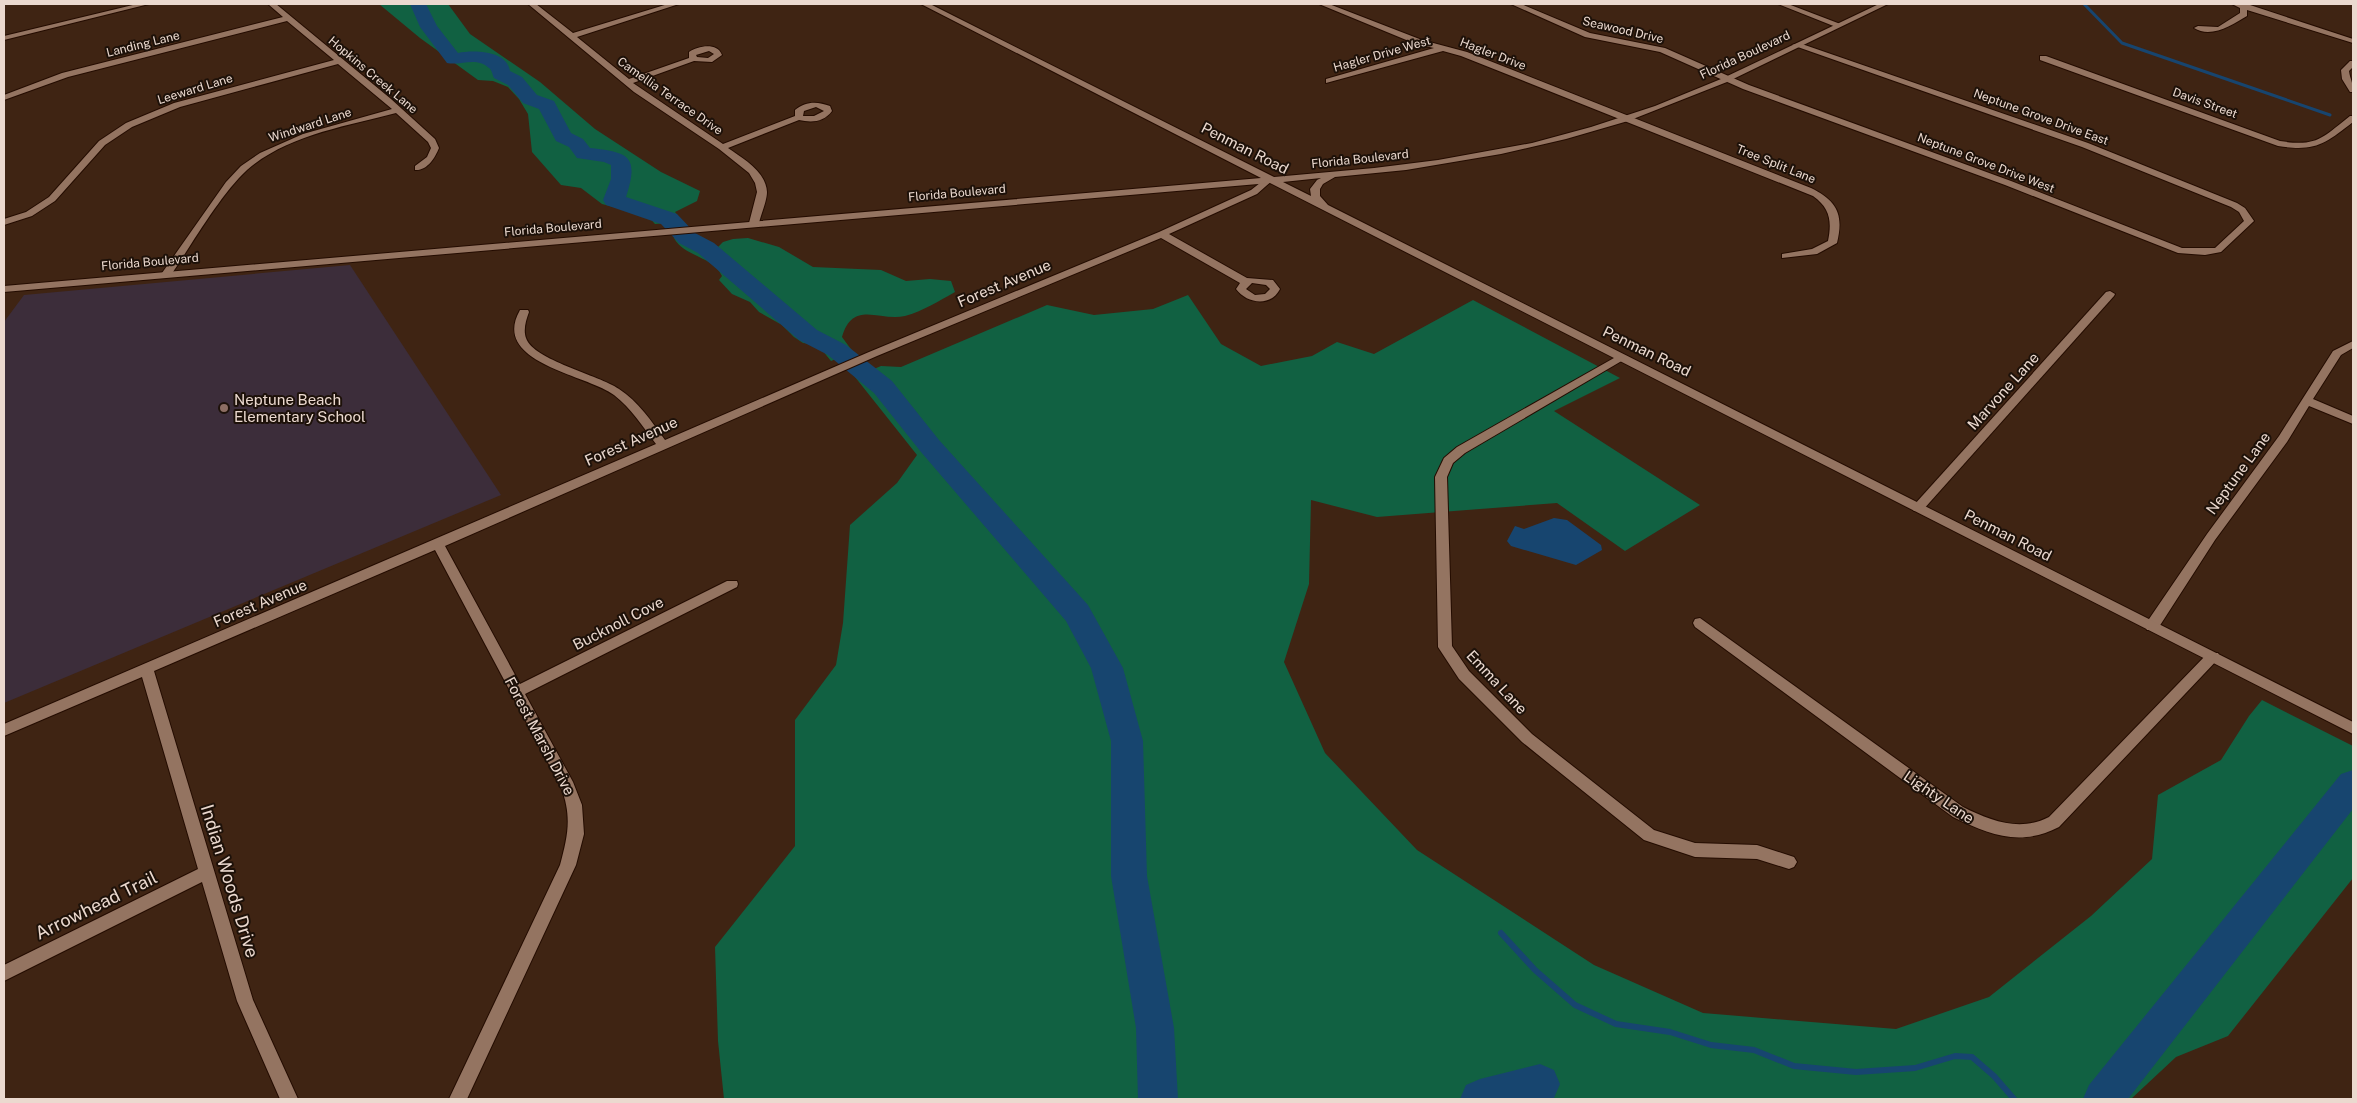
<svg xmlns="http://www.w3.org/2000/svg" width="2357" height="1103" font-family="'Public Sans',sans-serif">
<rect width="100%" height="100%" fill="#3f2413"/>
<path fill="#3c2d3a" d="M 350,265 L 501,495 L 4,703 L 4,322 L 24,295 Z"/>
<g fill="#116142">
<path d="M 379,4 L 448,4 L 470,34 L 540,82 L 595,129 L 661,172 L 700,191 L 697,201 L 675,212 L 683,222 L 655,224 L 648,216 L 602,204 L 581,188 L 561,185 L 532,152 L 528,114 L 519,99 L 508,87 L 493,81 L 478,80 L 420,38 Z"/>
<path d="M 699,236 L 718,247 L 723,242 L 733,239 L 748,238 L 779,247 L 813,267 L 881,270 L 906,281 L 930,279 L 951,281 L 955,292 C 939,301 923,311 905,316 C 880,322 853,299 842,337 L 853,352 L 831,361 L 818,345 L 803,343 L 794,337 L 782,325 L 759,312 L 750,302 L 732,294 L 719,280 L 722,276 C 713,256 684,257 674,238 Z"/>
<path d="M 1188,295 L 1221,344 L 1261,366 L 1312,356 L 1337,342 L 1374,354 L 1473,300 L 1620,378 L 1554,411 L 1700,505 L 1625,551 L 1557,503 L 1377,517 L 1311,500 L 1309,584 L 1284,662 L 1325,753 L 1417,850 L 1594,965 L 1703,1013 L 1896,1029 L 1989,997 L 2091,916 L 2152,859 L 2158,795 L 2221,760 L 2249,716 L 2262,700 L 2353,746 L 2353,878 L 2228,1036 L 2176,1057 L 2131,1099 L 1165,1099 L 1157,1069 L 1144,1099 L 724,1099 L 718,1041 L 715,947 L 795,846 L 795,720 L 836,665 L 843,623 L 850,525 L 897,483 L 917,455 L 855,377 L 881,366 L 901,367 L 1047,305 L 1094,315 L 1153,309 Z"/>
</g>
<g fill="#17456f">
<path d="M 1554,518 L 1567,520 L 1601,545 L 1602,550 L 1576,565 L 1511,546 L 1507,541 L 1515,526 L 1524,529 Z"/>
<path d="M 1157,1068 L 1165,1099 L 1144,1099 Z"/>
</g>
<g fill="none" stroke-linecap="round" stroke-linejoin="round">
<path stroke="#17456f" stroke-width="3" d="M 2084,4 L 2122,43 L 2330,115"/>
<path stroke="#17456f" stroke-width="6" d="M 1501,933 L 1535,970 L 1575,1005 L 1616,1024 L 1670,1032 L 1711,1045 L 1754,1050 L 1794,1066 L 1856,1072 L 1915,1068 L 1955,1056 L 1972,1057 L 1994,1076 L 2014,1099"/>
<g fill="#17456f" fill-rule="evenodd">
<path d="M 410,4 L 426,4 L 437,26 L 458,53 C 473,50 507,50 510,71 L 522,77 L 537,95 L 554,101 L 571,133 L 583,139 L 590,148 C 630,152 639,157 626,197 L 677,214 L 695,233 L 714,243 L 817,330 L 846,345 L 892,381 L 939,440 L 1088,605 L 1123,668 L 1143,741 L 1147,876 L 1174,1028 L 1178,1099 L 1138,1099 L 1136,1028 L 1111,876 L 1111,741 L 1091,668 L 1066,621 L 921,452 L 874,393 L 828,355 L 799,340 L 698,253 L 679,243 L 661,224 L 606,205 L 603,200 L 611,179 L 611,165 L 604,162 L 577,158 L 569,147 L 556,141 L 539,109 L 523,103 L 508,85 L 494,78 C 492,74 492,70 489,68 C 476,56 461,66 447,63 L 420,27 Z"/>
<path d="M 2353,770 L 2353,809 L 2128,1099 L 2083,1099 L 2089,1085 L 2341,774 Z"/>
<path d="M 1540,1064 L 1554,1070 L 1560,1084 L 1554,1098 L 1460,1099 L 1466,1085 L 1480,1079 Z"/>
</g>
<g stroke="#240c00" stroke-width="2">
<g id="minor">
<path d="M 137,4 L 149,4 L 4,40 L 4,36 Z"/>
<path d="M 268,4 L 276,4 L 391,99 L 435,139 L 439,148 C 435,158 427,171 415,170 L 415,166 L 427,157 L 431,148 L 428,142 L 396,113 C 347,126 287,135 247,170 C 220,195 192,244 171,275 L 163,275 L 162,273 L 226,182 L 241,166 L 260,153 L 303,134 L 392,109 L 338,64 L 180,107 L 132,127 L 105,145 L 55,201 L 32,216 L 4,225 L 4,219 L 26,212 L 49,197 L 99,141 L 126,123 L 174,103 L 334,60 L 287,21 L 68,77 L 4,100 L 4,95 L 62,73 L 283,17 Z"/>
<path d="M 528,4 L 536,4 L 573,33 L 668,4 L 679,4 L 577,37 L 629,79 L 689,58 L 689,52 C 698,46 717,42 722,55 L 712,62 L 694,61 L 633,83 L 723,144 L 795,116 L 795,110 C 806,101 817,101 830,106 L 832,111 C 824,122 812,123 799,120 L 728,148 C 742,158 766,171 767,192 C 767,201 761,214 759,223 L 757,225 L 751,225 L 749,223 L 757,192 L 755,183 L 749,173 L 719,149 L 634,92 ZM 709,51 L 714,54 L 708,58 L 697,57 L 696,55 ZM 816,107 L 824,111 L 814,116 L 803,116 L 804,111 Z"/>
<path d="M 1319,4 L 1329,4 L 1422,40 L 1467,52 L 1811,188 C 1837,201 1844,214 1837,243 L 1817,254 L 1782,258 L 1782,254 L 1812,249 L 1828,241 C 1832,221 1830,208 1813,196 L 1461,56 L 1443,51 L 1326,83 L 1326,79 L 1434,48 L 1416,44 Z"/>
<path d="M 1511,4 L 1521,4 L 1590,33 L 1665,48 L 1749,85 L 2011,181 L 2182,248 L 2215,248 L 2244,221 L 2239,212 L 2231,207 L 2082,147 L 1792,45 L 1799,43 L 2088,143 L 2237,203 L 2245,208 L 2254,221 L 2221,252 L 2205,255 L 2178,253 L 2005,185 L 1743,89 L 1660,52 L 1585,37 Z"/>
<path d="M 1778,4 L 1788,4 L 1843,25 L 1836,27 Z"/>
<path d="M 2232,4 L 2247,4 L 2353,39 L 2353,43 L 2247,10 L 2247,16 C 2232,25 2211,39 2194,28 L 2198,26 L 2218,27 L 2240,13 L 2240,8 Z"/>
<path d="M 2040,56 L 2046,56 L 2280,141 C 2317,147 2322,138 2350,116 L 2353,116 L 2353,122 C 2325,144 2315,152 2278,146 L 2040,60 Z"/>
<path d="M 2350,61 L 2353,61 L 2353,67 L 2349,71 C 2350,79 2354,85 2353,92 L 2350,92 L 2342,79 L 2341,70 Z"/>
<path d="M 1269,176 L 1274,179 L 1257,194 L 1169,234 L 1247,278 L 1273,280 L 1280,289 C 1271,307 1247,304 1236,289 L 1240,283 L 1161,238 L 877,356 L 445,546 L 520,684 L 727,581 L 737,581 L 738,584 L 737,587 L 525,694 L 573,782 L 582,805 L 584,834 L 576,865 L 467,1099 L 449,1099 L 560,865 C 568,835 572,817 561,787 L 435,550 L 154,671 L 253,1000 L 298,1099 L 280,1099 L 237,1001 L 202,882 L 4,981 L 4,965 L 198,869 L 142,677 L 4,736 L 4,724 L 656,444 C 643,427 631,408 614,395 C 585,374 490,363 520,310 L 528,310 L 529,312 C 526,320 523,330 526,338 C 533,360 599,375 619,389 C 638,401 652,422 665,440 L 869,352 L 1159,232 L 1251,190 ZM 1252,283 L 1266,285 L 1270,289 L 1265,294 L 1255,295 L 1246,289 Z"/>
<path d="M 2110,291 L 2115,294 L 2114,296 L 1922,511 L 1914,511 L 1912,508 L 1914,505 L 2106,292 Z"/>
<path d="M 2353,341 L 2353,348 L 2341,355 L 2313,399 L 2353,416 L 2353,424 L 2309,406 L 2287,442 L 2215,540 L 2157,630 L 2147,630 L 2145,626 L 2147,622 L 2207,534 L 2279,436 L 2333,351 Z"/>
<path d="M 1621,354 L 1626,357 L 1625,359 L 1465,453 L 1453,463 L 1447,477 L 1452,646 L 1469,671 L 1532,734 L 1654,830 L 1695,843 L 1757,845 L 1794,857 L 1797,862 L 1794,867 L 1789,869 L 1757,859 L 1695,857 L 1644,840 L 1522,742 L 1459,679 L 1438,647 L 1435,477 L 1444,458 L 1457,447 Z"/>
<path d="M 1700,618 L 1963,807 C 1991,821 2020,832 2049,817 L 2208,653 L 2218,653 L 2220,657 L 2059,827 C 2020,847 1990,835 1953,817 L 1695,627 L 1693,623 L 1695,619 Z"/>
</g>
</g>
<g stroke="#240c00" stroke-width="2">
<path id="tertiary" d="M 921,4 L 930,4 L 1274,177 L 1374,168 L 1438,160 L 1532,143 L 1591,127 L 1655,106 L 1721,79 L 1879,4 L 1888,4 L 1727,82 L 1628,121 L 1566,139 L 1501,154 L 1406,170 L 1335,177 L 1323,184 L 1320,189 L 1320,196 L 1328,205 L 2353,722 L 2353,734 L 1270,183 L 4,292 L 4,286 L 1261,178 ZM 1321,178 L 1317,180 L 1310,189 L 1311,196 L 1283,182 Z"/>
</g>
<use href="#minor" fill="#947461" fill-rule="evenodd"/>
<use href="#tertiary" fill="#947461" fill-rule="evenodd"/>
</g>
<circle fill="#8d6e63" stroke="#1d1109" stroke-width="2" cx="224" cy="408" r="5"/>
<g text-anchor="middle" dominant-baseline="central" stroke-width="4" stroke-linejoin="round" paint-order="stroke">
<g font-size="12" fill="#ebd9cf" stroke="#1d1109">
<text transform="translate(1623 30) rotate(13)">Seawood Drive</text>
<text transform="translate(143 44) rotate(-14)">Landing Lane</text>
<text transform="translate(1382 54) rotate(-16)">Hagler Drive West</text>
<text transform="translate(1493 54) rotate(21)">Hagler Drive</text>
<text transform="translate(1745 55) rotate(-25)">Florida Boulevard</text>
<text transform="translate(373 75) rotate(40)">Hopkins Creek Lane</text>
<text transform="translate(195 89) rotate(-17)">Leeward Lane</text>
<text transform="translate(670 96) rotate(35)">Camellia Terrace Drive</text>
<text transform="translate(2205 103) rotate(20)">Davis Street</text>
<text transform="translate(2041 117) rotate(20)">Neptune Grove Drive East</text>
<text transform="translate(310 125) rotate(-18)">Windward Lane</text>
<text transform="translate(1360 159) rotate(-6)">Florida Boulevard</text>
<text transform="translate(1986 163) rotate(21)">Neptune Grove Drive West</text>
<text transform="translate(1776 164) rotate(22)">Tree Split Lane</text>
<text transform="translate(957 193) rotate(-5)">Florida Boulevard</text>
<text transform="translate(553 228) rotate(-5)">Florida Boulevard</text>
<text transform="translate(150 262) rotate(-5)">Florida Boulevard</text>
</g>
<g font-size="15" fill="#ebd9cf" stroke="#1d1109">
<text transform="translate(1245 148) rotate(27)">Penman Road</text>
<text transform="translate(1004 283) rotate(-23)">Forest Avenue</text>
<text transform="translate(1647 351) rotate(26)">Penman Road</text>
<text transform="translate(2003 391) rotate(-48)">Marvone Lane</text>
<text transform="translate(631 441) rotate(-24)">Forest Avenue</text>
<text transform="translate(2238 473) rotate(-54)">Neptune Lane</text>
<text transform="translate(2008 535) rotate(27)">Penman Road</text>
<text transform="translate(260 603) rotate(-23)">Forest Avenue</text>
<text transform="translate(618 623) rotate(-27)">Bucknoll Cove</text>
<text transform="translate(1497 682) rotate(47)">Emma Lane</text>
<text transform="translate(540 736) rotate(62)">Forest Marsh Drive</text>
<text transform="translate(1939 797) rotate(34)">Lighty Lane</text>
</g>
<g font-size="15" fill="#ebd9cf" stroke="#1d1109" text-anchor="start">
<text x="234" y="399">Neptune Beach<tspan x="234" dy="17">Elementary School</tspan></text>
</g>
<g font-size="18" fill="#ebd9cf" stroke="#1d1109">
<text transform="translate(230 881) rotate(73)">Indian Woods Drive</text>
<text transform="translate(96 905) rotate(-26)">Arrowhead Trail</text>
</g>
</g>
<rect width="2357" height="1103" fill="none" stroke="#ebd9cf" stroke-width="10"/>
</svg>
